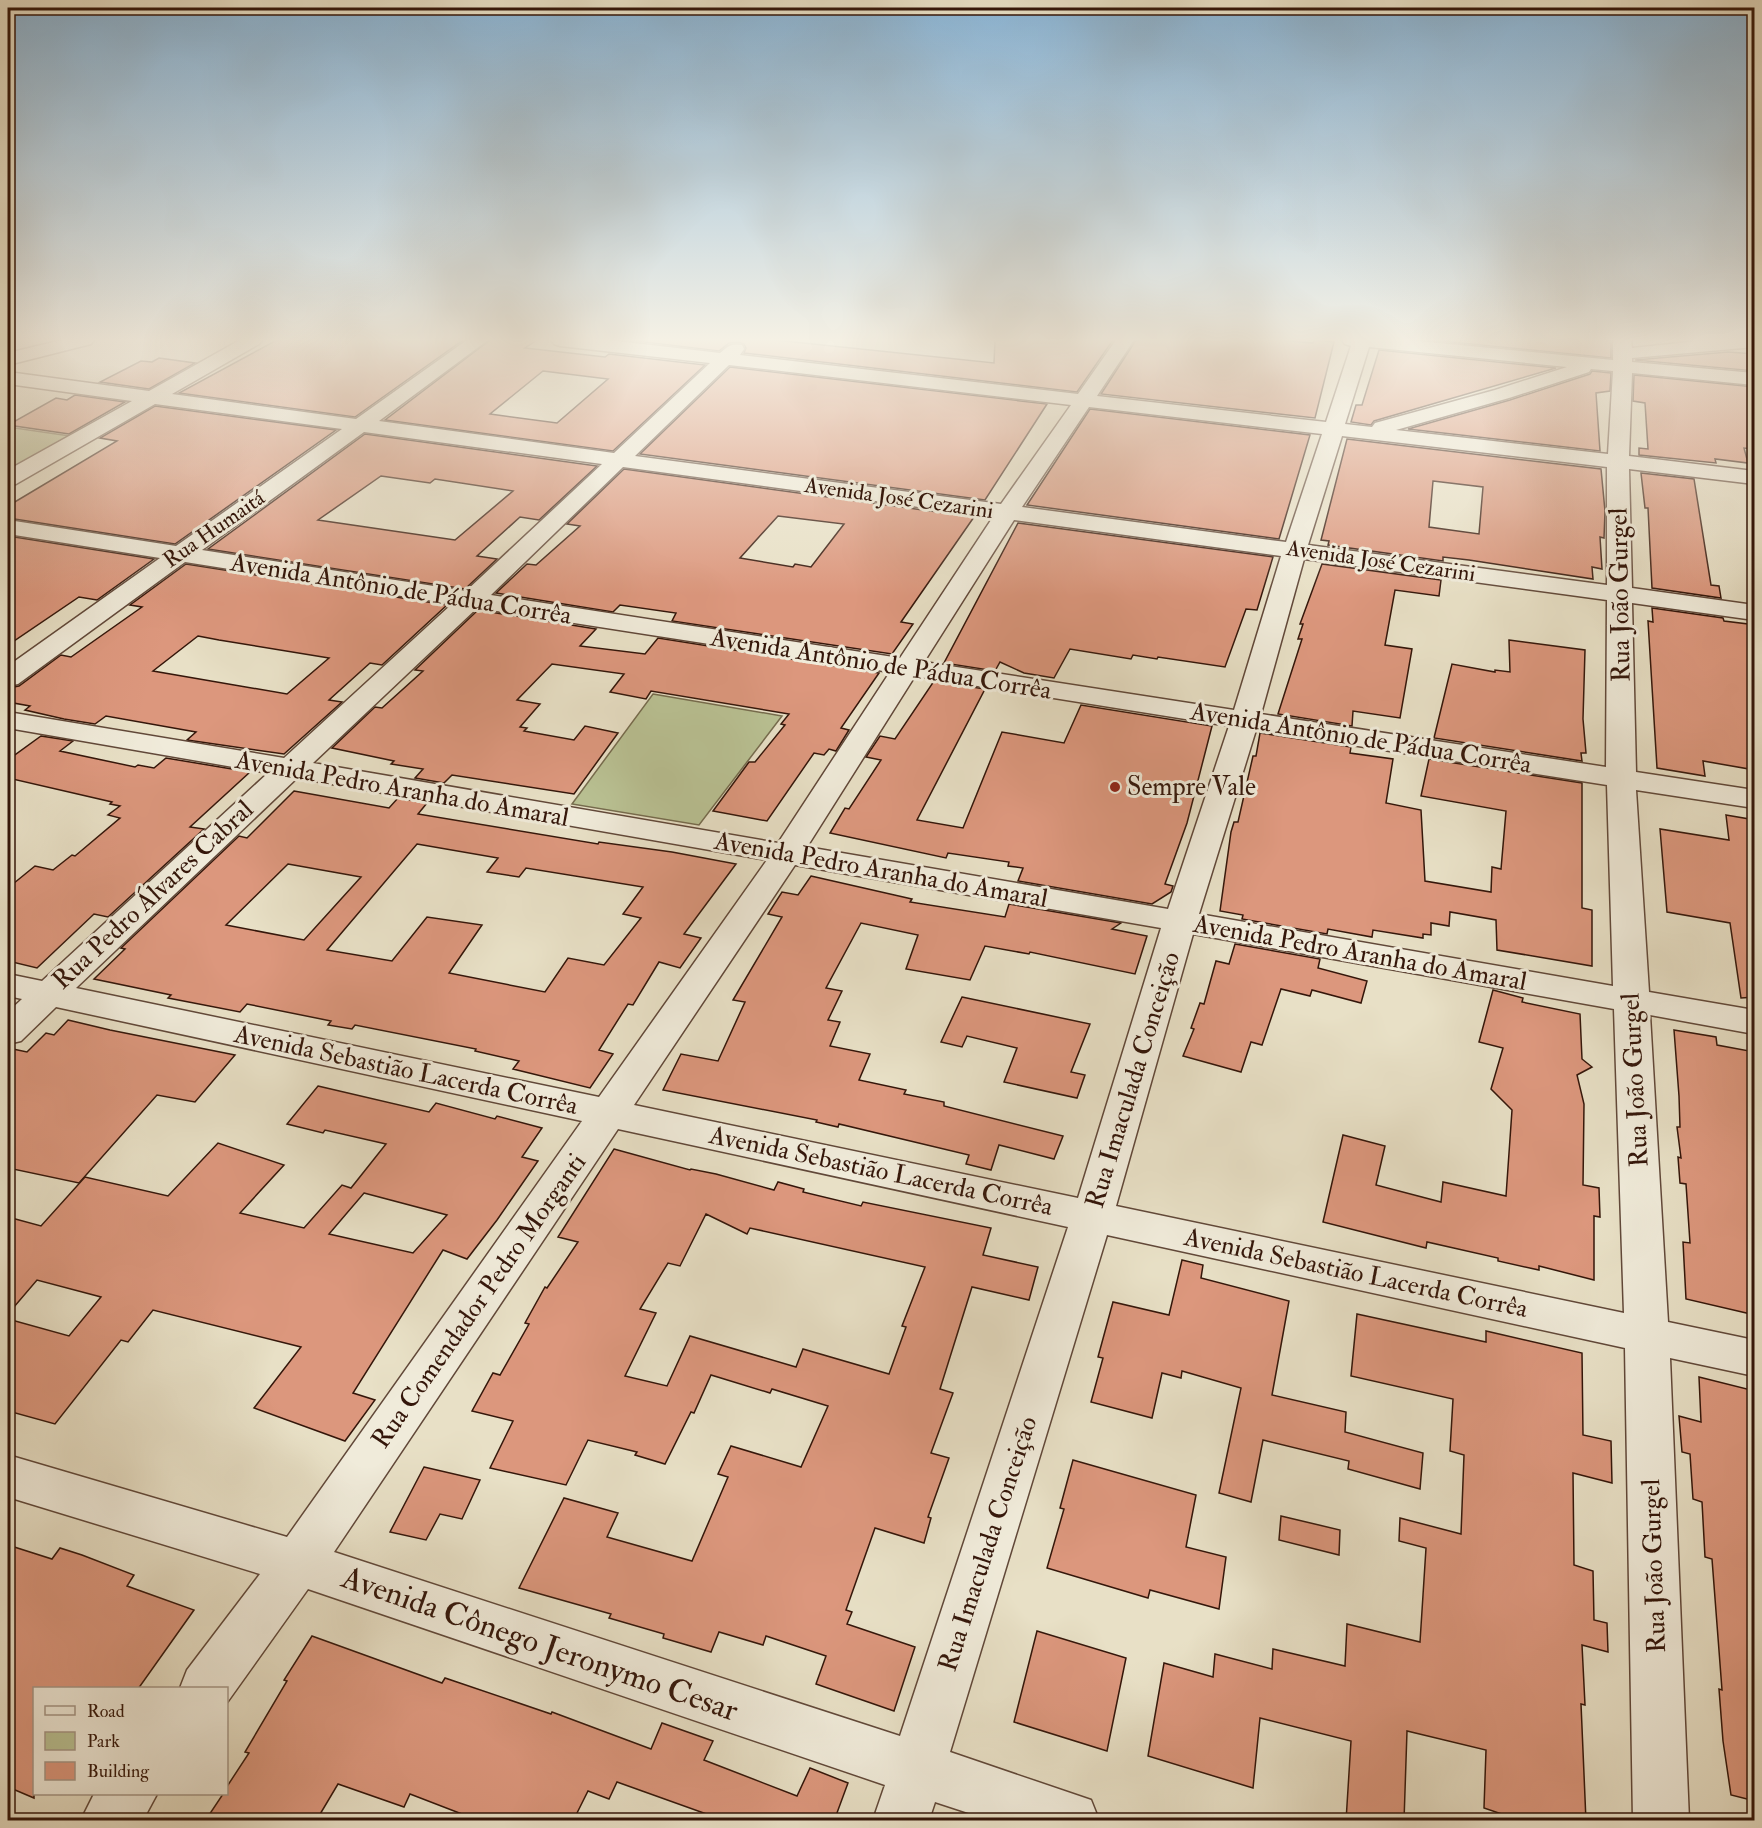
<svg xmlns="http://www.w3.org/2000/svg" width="1762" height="1828" font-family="'IM FELL Double Pica',serif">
<rect width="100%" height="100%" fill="#e8e0c6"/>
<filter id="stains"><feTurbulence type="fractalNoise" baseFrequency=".00333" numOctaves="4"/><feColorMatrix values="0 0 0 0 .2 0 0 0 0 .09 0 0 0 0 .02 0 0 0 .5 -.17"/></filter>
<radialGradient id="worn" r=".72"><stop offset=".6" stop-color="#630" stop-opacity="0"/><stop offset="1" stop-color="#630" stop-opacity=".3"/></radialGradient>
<g fill="#b9c193" stroke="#766c4e" stroke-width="1.5">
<path d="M 8,427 L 70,436 L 8,471 Z"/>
<path d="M 653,694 L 782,716 L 699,825 L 572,804 Z"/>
</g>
<g fill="#dc977d" stroke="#34160a" stroke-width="1.5" fill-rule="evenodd">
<path d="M 277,340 L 463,340 L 355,417 L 179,393 Z"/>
<path d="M 490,340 L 537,340 L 525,348 L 605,357 L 609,354 L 705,365 L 613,451 L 385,420 ZM 543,371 L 608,379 L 557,423 L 490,414 Z"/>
<path d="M 628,340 L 775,340 L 994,363 L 995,340 L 1113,340 L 1077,392 L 744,353 L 746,348 L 744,344 L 739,342 L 729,343 L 719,351 Z"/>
<path d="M 1136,340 L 1279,340 L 1313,343 L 1314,340 L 1334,342 L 1315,418 L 1101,394 Z"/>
<path d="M 1431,340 L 1611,340 L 1611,358 Z"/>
<path d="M 1379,350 L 1556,368 L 1374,421 L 1371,425 L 1351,422 L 1356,405 L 1362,405 Z"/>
<path d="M 1728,352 L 1755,354 L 1755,371 L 1635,360 Z"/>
<path d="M 159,358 L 195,363 L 149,389 L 100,382 L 141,361 L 152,362 Z"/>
<path d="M 730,367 L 1047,404 L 985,500 L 640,454 Z"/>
<path d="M 1592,371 L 1611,373 L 1610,391 L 1596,393 L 1600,451 L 1408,429 L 1510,400 L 1590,374 Z"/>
<path d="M 1634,375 L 1755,387 L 1755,449 L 1744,448 L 1748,463 L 1715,459 L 1716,463 L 1639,455 L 1639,448 L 1648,449 L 1645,403 L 1633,401 Z"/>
<path d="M 75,395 L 125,402 L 69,434 L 8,425 L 56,398 L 67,400 Z"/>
<path d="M 155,406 L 336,430 L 175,544 L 8,518 L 8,506 L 117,441 L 100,438 Z"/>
<path d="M 1090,409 L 1310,435 L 1279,539 L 1027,505 Z"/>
<path d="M 365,434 L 597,466 L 539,520 L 520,517 L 477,556 L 497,559 L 465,589 L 208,549 ZM 381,476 L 430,483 L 435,479 L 513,491 L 455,540 L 318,520 Z"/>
<path d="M 1347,439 L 1601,469 L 1605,511 L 1604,538 L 1600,537 L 1602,569 L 1592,567 L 1593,579 L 1469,560 L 1443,557 L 1443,561 L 1328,545 L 1329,541 L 1321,540 ZM 1433,481 L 1483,487 L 1479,534 L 1429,527 Z"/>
<path d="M 624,469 L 974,517 L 901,622 L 913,624 L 892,654 L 672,621 L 676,613 L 620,605 L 613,612 L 496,593 L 527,564 L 536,565 L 580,526 L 567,524 ZM 778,516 L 844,524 L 811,567 L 795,564 L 793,567 L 740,558 Z"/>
<path d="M 1641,473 L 1694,479 L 1711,585 L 1719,586 L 1721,598 L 1652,588 L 1648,508 L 1645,508 Z"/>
<path d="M 1018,523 L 1273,557 L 1257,610 L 1246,609 L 1225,667 L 1158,657 L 1157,659 L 1133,655 L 1131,659 L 1070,649 L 1054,678 L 1024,673 L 1000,662 L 995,671 L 944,663 Z"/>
<path d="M 8,536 L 154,559 L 97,600 L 79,597 L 8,645 Z"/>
<path d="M 186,564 L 447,605 L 382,665 L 370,663 L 329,700 L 342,702 L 284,754 L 187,740 L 196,732 L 106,716 L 95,724 L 64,719 L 25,710 L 30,706 L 8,702 L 8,688 L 19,686 L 61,655 L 71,657 L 142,607 L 130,605 ZM 198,636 L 219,640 L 329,658 L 287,694 L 153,671 Z"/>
<path d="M 1322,564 L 1441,580 L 1439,596 L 1395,590 L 1385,645 L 1412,649 L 1400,718 L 1353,711 L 1352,726 L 1278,714 L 1302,639 L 1298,639 L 1303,624 L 1300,624 Z"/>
<path d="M 1652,608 L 1723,618 L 1724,621 L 1748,624 L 1755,659 L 1755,770 L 1703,761 L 1705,776 L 1657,768 L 1648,621 L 1653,622 Z"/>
<path d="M 478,610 L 596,629 L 580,646 L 645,654 L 658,638 L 879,673 L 841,728 L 849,730 L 836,751 L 829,749 L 824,755 L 814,753 L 767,821 L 713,811 L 749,762 L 755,762 L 785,725 L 781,724 L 789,714 L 651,691 L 646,699 L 610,692 L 624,674 L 552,664 L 517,700 L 540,704 L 520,727 L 527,728 L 524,731 L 574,740 L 585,726 L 618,733 L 574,794 L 452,775 L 444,783 L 415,778 L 423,769 L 391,764 L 394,761 L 332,748 L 375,707 L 382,708 L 423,671 L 415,670 Z"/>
<path d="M 1509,640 L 1585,650 L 1583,719 L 1586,753 L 1581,753 L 1582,761 L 1434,738 L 1452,664 L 1495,672 L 1495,670 L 1510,672 Z"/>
<path d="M 934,681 L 985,689 L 917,820 L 963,828 L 1002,732 L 1064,743 L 1081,705 L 1212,726 L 1187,823 L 1165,884 L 1173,886 L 1171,892 L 1152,904 L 1018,881 L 1023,868 L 1008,866 L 1009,862 L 948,853 L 946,858 L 830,833 L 845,808 L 849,809 L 881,760 L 866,757 L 880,736 L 895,739 Z"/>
<path d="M 1260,733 L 1351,747 L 1350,753 L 1393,759 L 1386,803 L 1421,810 L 1425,881 L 1491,892 L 1492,867 L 1501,869 L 1506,811 L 1421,796 L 1429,759 L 1582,783 L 1582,908 L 1592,910 L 1592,966 L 1497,950 L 1496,920 L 1450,912 L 1449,926 L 1431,923 L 1431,935 L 1423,934 L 1423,938 L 1373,930 L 1372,937 L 1328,929 L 1327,934 L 1242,919 L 1243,915 L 1220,911 L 1231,832 L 1234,822 L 1238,822 L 1253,756 L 1256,756 Z"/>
<path d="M 41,736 L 73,741 L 60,751 L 135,767 L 138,765 L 154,768 L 166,758 L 250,772 L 190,827 L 204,829 L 108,917 L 94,914 L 37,968 L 8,961 L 8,888 L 35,866 L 53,870 L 72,855 L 75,856 L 120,818 L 108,815 L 120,806 L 110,804 L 112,802 L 8,778 L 8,760 Z"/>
<path d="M 294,791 L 389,808 L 398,798 L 427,803 L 418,814 L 598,844 L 599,842 L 672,852 L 736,864 L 684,934 L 701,938 L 680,968 L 659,962 L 633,1005 L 628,1004 L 599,1050 L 613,1054 L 590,1088 L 513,1069 L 519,1061 L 475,1051 L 476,1049 L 355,1025 L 352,1029 L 328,1025 L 331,1021 L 247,1004 L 240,1012 L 168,998 L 171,995 L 94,979 L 125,949 L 121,948 L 239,836 L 247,838 ZM 417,844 L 498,858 L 487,872 L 519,877 L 526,868 L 643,887 L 623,914 L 641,918 L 604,965 L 568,958 L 545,992 L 449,973 L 482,925 L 427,917 L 392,961 L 327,950 ZM 288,864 L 361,877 L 304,940 L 226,925 Z"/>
<path d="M 1726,815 L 1755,820 L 1755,997 L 1741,998 L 1730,923 L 1667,912 L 1660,829 L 1729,840 Z"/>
<path d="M 811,876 L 912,899 L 910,902 L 1005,917 L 1009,904 L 1121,923 L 1112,929 L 1147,936 L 1135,974 L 1030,952 L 1029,954 L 985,946 L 970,980 L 906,969 L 918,935 L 861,923 L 826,988 L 842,991 L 828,1020 L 840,1022 L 830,1046 L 870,1054 L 859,1080 L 906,1090 L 904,1094 L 944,1102 L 944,1106 L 1063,1136 L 1054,1159 L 999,1145 L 991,1170 L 966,1164 L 969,1155 L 839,1124 L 838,1127 L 816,1122 L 817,1120 L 663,1090 L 681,1054 L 718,1061 L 745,1002 L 733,1000 L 782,917 L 768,914 L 782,892 L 798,895 Z"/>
<path d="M 1235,944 L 1320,959 L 1318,968 L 1367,981 L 1361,1003 L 1312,990 L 1310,996 L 1281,989 L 1262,1045 L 1251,1042 L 1241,1072 L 1183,1056 L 1194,1029 L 1191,1028 L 1200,1003 L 1204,1004 L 1216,961 L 1229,964 Z"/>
<path d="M 1493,990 L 1523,998 L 1522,1002 L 1580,1014 L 1582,1059 L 1592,1067 L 1577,1075 L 1584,1104 L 1583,1185 L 1599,1188 L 1600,1217 L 1594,1216 L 1594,1280 L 1539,1266 L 1539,1270 L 1498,1261 L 1498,1258 L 1427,1242 L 1426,1248 L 1323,1222 L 1343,1135 L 1385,1146 L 1376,1185 L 1441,1202 L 1443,1182 L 1506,1196 L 1512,1110 L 1491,1089 L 1503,1048 L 1479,1042 Z"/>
<path d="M 962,997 L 1090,1024 L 1071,1072 L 1085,1075 L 1077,1098 L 1004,1082 L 1017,1048 L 967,1036 L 962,1047 L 941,1042 Z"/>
<path d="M 68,1020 L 110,1030 L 235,1055 L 195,1102 L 157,1095 L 79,1183 L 8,1168 L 8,1048 L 27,1052 L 46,1033 L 54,1035 Z"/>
<path d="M 1674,1030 L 1716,1037 L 1717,1045 L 1755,1052 L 1755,1315 L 1686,1299 L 1683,1242 L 1690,1243 L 1686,1184 L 1680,1183 L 1678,1157 L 1681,1158 L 1677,1127 L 1680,1127 L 1679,1096 Z"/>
<path d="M 318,1086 L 429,1112 L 436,1103 L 495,1119 L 497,1116 L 542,1128 L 522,1157 L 538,1161 L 497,1220 L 467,1259 L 443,1250 L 353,1393 L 375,1400 L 345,1441 L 254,1408 L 301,1347 L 153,1310 L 128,1342 L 121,1340 L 55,1424 L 8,1411 L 8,1319 L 69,1336 L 101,1297 L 37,1280 L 8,1314 L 8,1217 L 41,1226 L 85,1177 L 168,1196 L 218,1143 L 284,1165 L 240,1213 L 304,1228 L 342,1185 L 351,1188 L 386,1144 L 325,1130 L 323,1133 L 287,1124 ZM 364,1193 L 447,1215 L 413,1253 L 329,1234 Z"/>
<path d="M 614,1149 L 690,1170 L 691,1169 L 716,1174 L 774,1190 L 778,1182 L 804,1189 L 803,1192 L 861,1206 L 863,1202 L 991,1228 L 983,1255 L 1038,1267 L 1029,1300 L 972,1287 L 940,1389 L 953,1393 L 931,1453 L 949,1458 L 928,1517 L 931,1518 L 924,1543 L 875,1528 L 846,1610 L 852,1612 L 847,1624 L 915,1647 L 894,1711 L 816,1684 L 826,1656 L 766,1636 L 763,1645 L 719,1632 L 711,1652 L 663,1638 L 664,1634 L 609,1618 L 611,1614 L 519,1588 L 564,1498 L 618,1513 L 607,1537 L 692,1561 L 728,1477 L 718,1474 L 731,1446 L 801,1467 L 828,1406 L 772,1389 L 770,1393 L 711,1375 L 694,1413 L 691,1412 L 665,1464 L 635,1455 L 637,1452 L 588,1440 L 566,1485 L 490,1468 L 513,1421 L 472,1411 L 493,1373 L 500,1375 L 529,1324 L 525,1323 L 545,1287 L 547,1288 L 578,1242 L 558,1237 ZM 706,1214 L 747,1234 L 750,1228 L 925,1267 L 902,1326 L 906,1327 L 889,1374 L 803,1349 L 796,1367 L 690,1336 L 667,1386 L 625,1376 L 656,1313 L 640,1309 L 668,1263 L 680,1266 Z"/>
<path d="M 1182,1260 L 1203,1265 L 1201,1278 L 1289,1301 L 1272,1395 L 1346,1412 L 1345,1432 L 1423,1453 L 1420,1489 L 1348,1469 L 1349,1461 L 1263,1440 L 1251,1502 L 1219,1493 L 1241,1388 L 1182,1371 L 1181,1378 L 1162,1373 L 1152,1418 L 1091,1402 L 1103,1358 L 1098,1357 L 1113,1302 L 1169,1315 Z"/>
<path d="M 1357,1314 L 1486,1342 L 1486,1331 L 1582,1353 L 1583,1435 L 1611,1441 L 1612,1483 L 1573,1473 L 1574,1565 L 1593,1571 L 1594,1620 L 1607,1623 L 1608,1652 L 1582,1645 L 1585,1705 L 1581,1704 L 1586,1821 L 1522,1821 L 1484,1808 L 1486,1750 L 1407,1731 L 1404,1821 L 1346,1821 L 1351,1741 L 1260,1718 L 1253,1788 L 1148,1756 L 1164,1663 L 1213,1677 L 1215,1654 L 1272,1669 L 1273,1649 L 1345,1666 L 1347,1624 L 1420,1642 L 1426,1548 L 1399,1541 L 1400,1518 L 1461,1534 L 1464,1455 L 1450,1451 L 1453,1399 L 1351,1376 Z"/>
<path d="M 1699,1377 L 1755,1391 L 1755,1801 L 1731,1795 L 1723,1741 L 1719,1689 L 1722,1690 L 1712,1559 L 1705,1557 L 1702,1502 L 1693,1499 L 1690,1454 L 1682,1452 L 1679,1416 L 1701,1422 Z"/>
<path d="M 1073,1460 L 1196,1495 L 1186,1547 L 1226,1557 L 1219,1609 L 1150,1590 L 1148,1598 L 1047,1568 L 1064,1509 L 1060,1508 Z"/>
<path d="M 424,1467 L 480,1480 L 462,1519 L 440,1514 L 426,1540 L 390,1532 Z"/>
<path d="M 1281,1516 L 1340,1530 L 1339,1555 L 1279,1540 Z"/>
<path d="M 8,1545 L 52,1559 L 60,1548 L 82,1555 L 134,1575 L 127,1586 L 194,1610 L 138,1689 L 34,1689 L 34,1798 L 8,1787 Z"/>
<path d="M 1037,1631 L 1126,1658 L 1107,1751 L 1014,1722 Z"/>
<path d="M 312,1636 L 442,1683 L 445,1678 L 551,1714 L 552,1712 L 651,1749 L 662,1723 L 713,1741 L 704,1760 L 797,1796 L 810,1768 L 848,1783 L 834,1821 L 726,1821 L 617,1782 L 609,1799 L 588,1791 L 573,1821 L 480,1821 L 410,1794 L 404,1807 L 338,1784 L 316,1821 L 205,1821 L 223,1794 L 226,1794 L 226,1788 L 249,1753 L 245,1752 L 287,1681 L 284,1680 Z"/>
</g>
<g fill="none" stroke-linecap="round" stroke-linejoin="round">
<g stroke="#614839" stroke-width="3">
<g id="minor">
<path d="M 62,340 L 94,340 L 91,344 L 8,365 L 8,353 Z"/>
<path d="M 240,340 L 262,340 L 259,344 L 172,394 L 356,419 L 467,340 L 488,340 L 379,421 L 614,453 L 710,363 L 560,346 L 554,344 L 551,340 L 608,340 L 720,353 C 728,346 731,343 742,345 L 744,349 L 740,355 L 1078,394 L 1116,340 L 1134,340 L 1097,396 L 1326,422 L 1351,346 L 1345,344 L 1342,340 L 1408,340 L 1613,360 L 1613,340 L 1631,340 L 1632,348 L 1708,340 L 1754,340 L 1754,347 L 1632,358 L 1632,362 L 1754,373 L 1754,385 L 1632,373 L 1629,456 L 1754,471 L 1754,484 L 1629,469 L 1632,588 L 1754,605 L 1754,620 L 1632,603 L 1636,772 L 1754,790 L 1754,808 L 1636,790 L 1649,992 L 1754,1010 L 1754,1034 L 1650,1015 L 1668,1322 L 1754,1340 L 1754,1376 L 1670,1358 L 1689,1820 L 1633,1820 L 1625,1348 L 1107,1235 L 950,1752 L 1091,1800 L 1099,1820 L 990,1820 L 935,1802 L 929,1820 L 873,1820 L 885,1785 L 308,1589 L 226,1704 L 226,1688 L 180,1688 L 187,1670 L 260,1574 L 8,1497 L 8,1455 L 287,1537 L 582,1121 L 56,1007 L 21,1041 L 8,1044 L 8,1012 L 22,999 L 8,996 L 8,974 L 42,981 L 268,773 L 8,728 L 8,712 L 284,758 L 452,604 L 185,562 L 18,684 L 8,686 L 8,666 L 160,558 L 8,534 L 8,520 L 176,546 L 342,429 L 155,404 L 16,484 L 8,486 L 8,470 L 132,401 L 8,384 L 8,372 L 149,391 ZM 1369,347 L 1567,367 L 1495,390 L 1375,423 L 1372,427 L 1345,424 ZM 729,365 L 1071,405 L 1001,504 L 635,456 ZM 1591,369 L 1613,371 L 1608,454 L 1396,430 L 1509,398 L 1589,372 ZM 1089,407 L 1322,434 L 1286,542 L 1022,507 ZM 364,432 L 602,464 L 466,591 L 202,550 ZM 1342,436 L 1607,467 L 1607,585 L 1308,545 ZM 623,467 L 993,517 L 900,658 L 491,595 ZM 1014,520 L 1281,556 L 1234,710 L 924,662 ZM 1304,559 L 1607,600 L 1606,767 L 1261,714 ZM 477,608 L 890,672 L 778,843 L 313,763 ZM 915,676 L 1229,726 L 1168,909 L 807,847 ZM 1256,730 L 1607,785 L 1613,986 L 1199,914 ZM 297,778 L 767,860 L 599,1097 L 76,988 ZM 795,865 L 1161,928 L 1078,1198 L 634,1105 ZM 1193,934 L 1614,1009 L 1624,1313 L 1116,1206 ZM 618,1129 L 1068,1227 L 900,1736 L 334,1552 Z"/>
<path d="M 94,1794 L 157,1794 L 143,1820 L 81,1820 Z"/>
</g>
</g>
<use href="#minor" fill="#f0ebda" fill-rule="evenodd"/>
</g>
<linearGradient id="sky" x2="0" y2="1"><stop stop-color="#8ab6d8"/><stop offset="0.57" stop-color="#f5f1e5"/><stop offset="1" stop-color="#f5f1e5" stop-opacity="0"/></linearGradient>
<rect width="1762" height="596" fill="url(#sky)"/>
<circle fill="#8f2418" stroke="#f0ebda" stroke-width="2" cx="1115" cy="787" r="6"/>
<g text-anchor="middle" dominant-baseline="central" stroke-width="6" stroke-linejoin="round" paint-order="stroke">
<g font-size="22" fill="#34160a" stroke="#f0ebda">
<text transform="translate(899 498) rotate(8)">Avenida José Cezarini</text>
<text transform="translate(214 529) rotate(-35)">Rua Humaitá</text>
<text transform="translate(1381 561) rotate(8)">Avenida José Cezarini</text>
</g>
<g font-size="26" fill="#34160a" stroke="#f0ebda">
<text transform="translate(401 589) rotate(9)">Avenida Antônio de Pádua Corrêa</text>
<text transform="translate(1620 595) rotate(-91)">Rua João Gurgel</text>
<text transform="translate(881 664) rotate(9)">Avenida Antônio de Pádua Corrêa</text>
<text transform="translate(1361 738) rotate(9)">Avenida Antônio de Pádua Corrêa</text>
<text transform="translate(402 789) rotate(10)">Avenida Pedro Aranha do Amaral</text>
<text transform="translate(881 870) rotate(10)">Avenida Pedro Aranha do Amaral</text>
<text transform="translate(153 895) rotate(-43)">Rua Pedro Álvares Cabral</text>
<text transform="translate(1360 953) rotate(10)">Avenida Pedro Aranha do Amaral</text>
<text transform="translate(406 1070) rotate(12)">Avenida Sebastião Lacerda Corrêa</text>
<text transform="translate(1133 1080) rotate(-73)">Rua Imaculada Conceição</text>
<text transform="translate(1635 1080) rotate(-93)">Rua João Gurgel</text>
<text transform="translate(881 1171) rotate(12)">Avenida Sebastião Lacerda Corrêa</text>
<text transform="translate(1356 1273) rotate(12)">Avenida Sebastião Lacerda Corrêa</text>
<text transform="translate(479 1301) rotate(-55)">Rua Comendador Pedro Morganti</text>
<text transform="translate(988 1544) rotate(-72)">Rua Imaculada Conceição</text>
<text transform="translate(1654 1566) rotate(-92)">Rua João Gurgel</text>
</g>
<g font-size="26" fill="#34160a" stroke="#f0ebda" text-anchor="start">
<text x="1127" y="787">Sempre Vale</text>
</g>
<g font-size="32" fill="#34160a" stroke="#f0ebda">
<text transform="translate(540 1644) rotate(19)">Avenida Cônego Jeronymo Cesar</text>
</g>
</g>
<rect width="1762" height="1828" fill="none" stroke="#e8e0c6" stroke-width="30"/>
<rect x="9" y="9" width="1744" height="1810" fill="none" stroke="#34160a" stroke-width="3"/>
<rect x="15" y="15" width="1732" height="1798" fill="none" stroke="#34160a" stroke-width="1.5"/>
<rect x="33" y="1687" width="195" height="108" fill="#f0ebda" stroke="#a59687" stroke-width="1.5"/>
<rect x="45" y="1706" width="30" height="9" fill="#f0ebda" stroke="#a59687" stroke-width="1.5"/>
<text x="87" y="1717" font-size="18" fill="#34160a">Road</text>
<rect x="45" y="1732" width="30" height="18" fill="#b9c193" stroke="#a59687" stroke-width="1.5"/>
<text x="87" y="1747" font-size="18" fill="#34160a">Park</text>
<rect x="45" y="1762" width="30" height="18" fill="#dc977d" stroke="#a59687" stroke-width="1.5"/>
<text x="87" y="1777" font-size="18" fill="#34160a">Building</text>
<rect width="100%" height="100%" filter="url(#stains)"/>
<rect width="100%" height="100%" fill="url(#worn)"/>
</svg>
